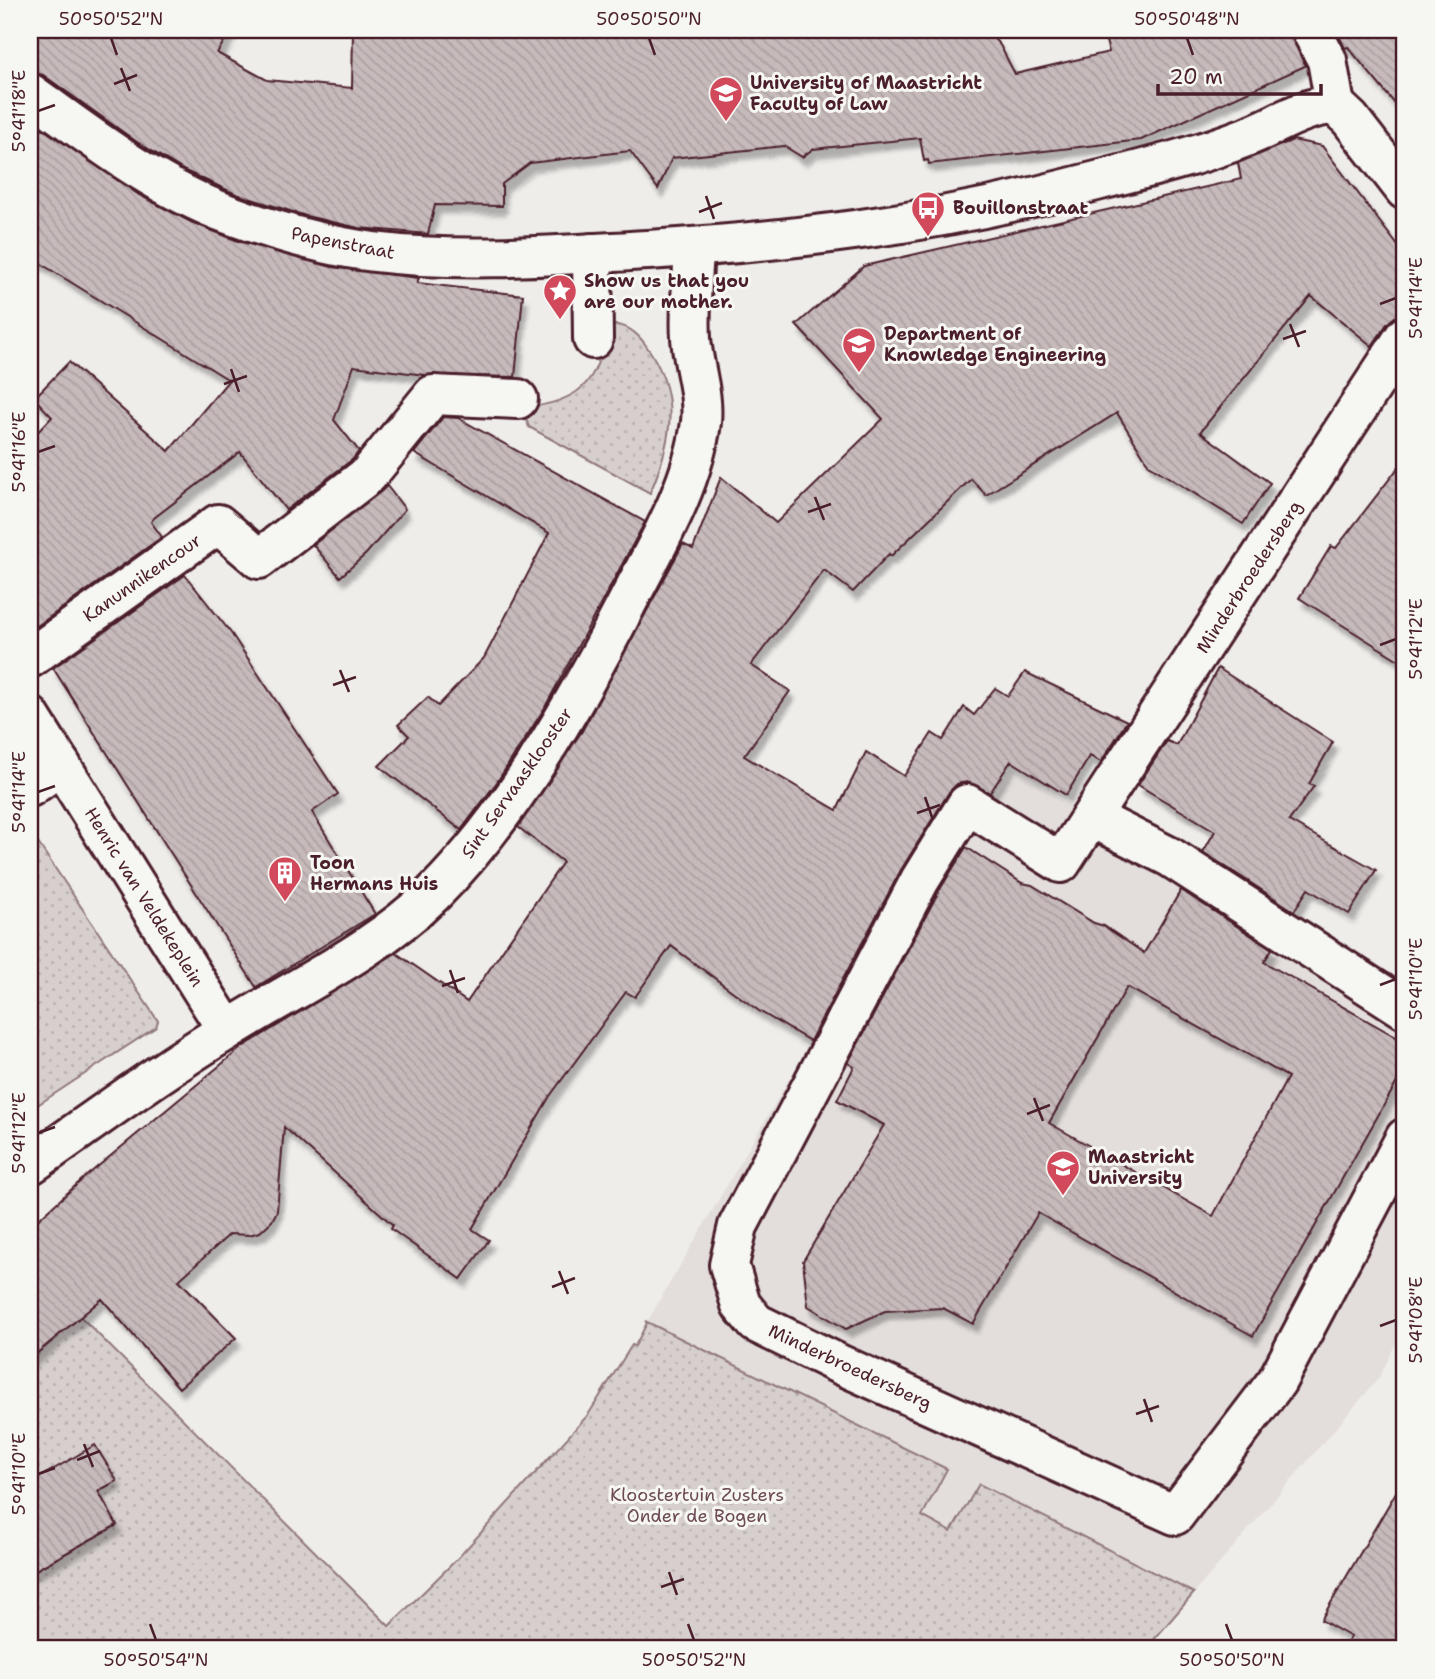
<svg xmlns="http://www.w3.org/2000/svg" width="1435" height="1679" font-family="'Shantell Sans',sans-serif">
<defs>
<pattern id="green-dots" width="8" height="8" patternUnits="userSpaceOnUse" patternTransform="scale(1.75)"><rect width="8" height="8" fill="#d7cfce"/><path d="M2 2h.1M6 6h.1" fill="none" stroke="#bab1b1" stroke-width="1.8" stroke-linecap="round"/></pattern>
<pattern id="building-back-hatch" width="6" height="6" patternUnits="userSpaceOnUse" patternTransform="scale(1.75)"><rect width="6" height="6" fill="#c6babb"/><path d="M-1 5l2 2M0 0l6 6M5-1l2 2" fill="none" stroke="#ac9fa1"/></pattern>
<filter id="shadow"><feDropShadow dx="4.5" dy="8" stdDeviation="2" flood-color="#0004"/></filter>
</defs>
<rect width="100%" height="100%" fill="#efedea"/>
<filter id="ink" filterUnits="userSpaceOnUse"><feTurbulence type="fractalNoise" baseFrequency=".0143" numOctaves="2"/><feDisplacementMap in="SourceGraphic" scale="14" xChannelSelector="R" yChannelSelector="G"/><feConvolveMatrix kernelMatrix="1 2 1 2 8 2 1 2 1" color-interpolation-filters="sRGB"/></filter>
<g filter="url(#ink)">
<path fill="#e3dedc" d="M 1015,769 L 1095,822 L 1189,872 L 1405,1031 L 1405,1325 L 1379,1378 L 1194,1593 L 980,1484 L 951,1532 L 922,1516 L 946,1469 L 647,1322 L 961,785 L 971,794 L 989,802 Z"/>
<g fill="url(#green-dots)" stroke="#90777c" stroke-width="2">
<path d="M 614,325 C 627,325 637,333 645,344 C 681,393 673,439 650,493 L 529,427 L 522,408 C 577,403 600,384 605,328 Z"/>
<path d="M 30,831 L 158,1021 L 156,1027 L 30,1110 Z"/>
<path d="M 68,1304 L 389,1626 L 457,1559 L 588,1415 L 632,1345 L 635,1346 L 647,1323 L 645,1321 L 947,1469 L 922,1516 L 951,1532 L 979,1484 L 1194,1593 L 1146,1649 L 757,1649 L 729,1643 L 702,1649 L 30,1649 L 30,1573 L 117,1525 L 98,1491 L 116,1481 L 96,1447 L 30,1483 L 30,1359 L 58,1337 L 46,1322 Z"/>
</g>
<g fill="url(#building-back-hatch)" stroke="#4a1f2b" stroke-width="2" fill-rule="evenodd" filter="url(#shadow)">
<path d="M 30,30 L 231,30 L 217,53 L 267,80 L 352,88 L 353,30 L 986,30 L 1000,45 L 1015,74 L 1109,52 L 1103,30 L 1289,30 L 1305,66 L 1141,140 L 929,164 L 928,160 L 924,161 L 920,138 L 813,149 L 802,157 L 784,146 L 672,158 L 658,189 L 630,151 L 530,163 L 502,184 L 502,206 L 435,205 L 428,234 L 359,228 L 306,216 L 236,194 L 185,171 L 137,142 L 43,75 L 30,72 Z"/>
<path d="M 1336,30 L 1405,30 L 1405,116 L 1348,47 L 1345,48 Z"/>
<path d="M 30,120 L 139,195 L 191,222 L 238,241 L 332,267 L 419,278 L 417,283 L 523,295 L 515,377 L 425,375 L 354,366 L 334,420 L 359,451 L 353,459 L 286,510 L 240,452 L 154,518 L 151,522 L 162,537 L 30,631 L 30,440 L 52,417 L 34,398 L 69,362 L 169,451 L 229,380 L 30,257 Z"/>
<path d="M 1293,140 L 1322,146 L 1405,255 L 1405,314 L 1395,317 L 1387,324 L 1372,346 L 1311,296 L 1200,432 L 1270,483 L 1243,524 L 1149,465 L 1117,413 L 986,495 L 971,479 L 891,556 L 889,554 L 853,592 L 824,570 L 751,665 L 790,691 L 744,756 L 837,810 L 866,752 L 904,776 L 932,733 L 943,740 L 964,707 L 974,715 L 995,688 L 1008,696 L 1025,672 L 1127,721 L 1101,762 L 1090,756 L 1066,795 L 1011,761 L 990,793 L 967,782 L 957,784 L 949,792 L 901,870 L 810,1041 L 759,1011 L 671,946 L 635,997 L 626,992 L 550,1096 L 472,1229 L 489,1240 L 461,1279 L 391,1229 L 393,1225 L 284,1127 L 277,1211 L 272,1221 L 260,1232 L 249,1235 L 230,1234 L 179,1280 L 236,1338 L 179,1388 L 102,1299 L 30,1359 L 30,1227 L 84,1178 L 241,1048 L 396,953 L 467,1002 L 563,862 L 518,827 L 582,731 L 683,544 L 693,549 L 721,477 L 776,523 L 883,419 L 796,325 L 864,266 L 1241,179 L 1238,163 Z"/>
<path d="M 443,417 L 458,418 L 645,522 L 544,709 L 497,782 L 461,830 L 379,766 L 409,736 L 398,725 L 428,697 L 438,706 L 484,658 L 549,533 L 414,453 Z"/>
<path d="M 1405,459 L 1405,664 L 1299,598 L 1331,546 L 1336,548 Z"/>
<path d="M 387,486 L 405,509 L 366,554 L 340,577 L 313,545 Z"/>
<path d="M 185,575 L 231,633 L 338,794 L 312,812 L 375,914 L 256,987 L 53,668 Z"/>
<path d="M 1218,668 L 1333,742 L 1309,784 L 1314,786 L 1289,821 L 1376,870 L 1349,914 L 1308,889 L 1294,911 L 1203,852 L 1215,831 L 1138,785 L 1167,741 L 1177,745 Z"/>
<path d="M 966,847 L 1022,883 L 1032,885 L 1094,923 L 1104,926 L 1144,953 L 1181,890 L 1272,949 L 1264,962 L 1405,1042 L 1405,1068 L 1253,1336 L 1038,1213 L 973,1324 L 943,1308 L 885,1311 L 846,1329 L 808,1306 L 803,1261 L 884,1125 L 837,1100 L 854,1067 L 848,1063 L 939,891 ZM 1127,987 L 1288,1077 L 1213,1216 L 1049,1123 Z"/>
<path d="M 95,1445 L 117,1481 L 98,1491 L 117,1525 L 30,1573 L 30,1483 Z"/>
<path d="M 1405,1477 L 1405,1649 L 1343,1649 L 1351,1637 L 1321,1620 Z"/>
</g>
<g fill="none" stroke-linecap="round" stroke-linejoin="round">
<g stroke="#4a1f2b" stroke-width="44">
<g id="minor">
<path d="M 1311,30 L 1327,60 L 1335,105"/>
<path d="M 30,93 C 93,138 155,187 228,214 C 274,231 325,246 374,252 C 464,263 558,255 648,250 C 787,241 926,225 1061,190 C 1123,174 1187,160 1246,137 C 1276,126 1303,106 1335,105"/>
<path d="M 1335,105 L 1350,119 L 1405,190"/>
<path d="M 592,253 L 593,339"/>
<path d="M 1405,336 L 1061,863 L 967,804 L 920,880 L 738,1226 L 729,1265 L 741,1305 L 756,1323 L 839,1364 L 1175,1515 L 1277,1381 L 1405,1138"/>
<path d="M 30,658 L 218,524 L 259,559 L 368,475 L 433,395 L 518,399"/>
<path d="M 30,716 L 227,1030"/>
<path d="M 30,787 L 61,765"/>
<path d="M 1093,818 L 1170,857 L 1405,1009"/>
<path d="M 30,1165 C 96,1119 162,1070 231,1028 C 298,986 376,950 433,894 C 512,815 574,706 625,607 C 654,550 693,487 701,422 C 704,393 693,366 691,338 C 689,308 693,277 694,247"/>
</g>
</g>
<use href="#minor" stroke="#f6f6f2" stroke-width="38"/>
</g>
</g>
<path fill="none" stroke="#4a1f2b" stroke-width="2.5" d="M 111,38 L 117,55M 649,38 L 655,55M 1187,38 L 1193,55M 121,68 L 130,91M 114,84 L 137,75M 38,111 L 55,105M 706,196 L 714,219M 699,212 L 722,203M 1380,304 L 1396,298M 1290,324 L 1299,347M 1283,339 L 1306,331M 231,369 L 239,392M 224,384 L 247,376M 38,452 L 55,446M 815,497 L 824,520M 808,512 L 831,504M 1380,645 L 1396,639M 340,670 L 349,692M 333,685 L 356,677M 38,792 L 55,786M 925,797 L 933,820M 917,813 L 940,805M 450,970 L 458,993M 1380,985 L 1396,979M 442,986 L 465,978M 1034,1098 L 1043,1121M 1027,1114 L 1050,1105M 38,1133 L 55,1127M 559,1271 L 568,1294M 552,1287 L 575,1278M 1380,1326 L 1396,1320M 1144,1399 L 1152,1422M 1136,1414 L 1159,1406M 84,1444 L 93,1467M 77,1460 L 100,1451M 38,1474 L 55,1468M 669,1572 L 677,1595M 661,1587 L 684,1579M 150,1624 L 156,1640M 688,1624 L 694,1640M 1226,1624 L 1232,1640"/>
<defs>
<g id="university-pin" transform="scale(1.75)"><path d="M0 17L-7.5 6A9.5 9.5 0 1 1 7.5 6Z" fill="#d1495b" stroke="#f6f6f2"/><path d="M0-5L7-2L0 1L-7-2ZM-4 1L0 2.5L4 1V4Q0 6-4 4Z" fill="#fff"/></g>
<g id="bus-pin" transform="scale(1.75)"><path d="M0 17L-7.5 6A9.5 9.5 0 1 1 7.5 6Z" fill="#d1495b" stroke="#f6f6f2"/><path d="M-5-6H5V4H4V6H2V4H-2V6H-4V4H-5ZM-3.5-4V0h7V-4ZM-3.5 1.2v1.5H-2V1.2ZM2 1.2v1.5H3.5V1.2Z" fill="#fff"/></g>
<g id="sight-pin" transform="scale(1.75)"><path d="M0 17L-7.5 6A9.5 9.5 0 1 1 7.5 6Z" fill="#d1495b" stroke="#f6f6f2"/><path d="M0-6L1.8-2.2L6-1.7L2.9 1.2L3.7 5.4L0 3.3L-3.7 5.4L-2.9 1.2L-6-1.7L-1.8-2.2Z" fill="#fff"/></g>
<g id="building-pin" transform="scale(1.75)"><path d="M0 17L-7.5 6A9.5 9.5 0 1 1 7.5 6Z" fill="#d1495b" stroke="#f6f6f2"/><path d="M-4-6H4V6H1V3H-1V6H-4ZM-2.5-4.3h1.7v1.8h-1.7ZM.8-4.3h1.7v1.8H.8ZM-2.5-1h1.7V.8h-1.7ZM.8-1h1.7V.8H.8Z" fill="#fff"/></g>
</defs>
<g fill-rule="evenodd">
<use href="#university-pin" x="726" y="93"/>
<use href="#bus-pin" x="928" y="208"/>
<use href="#sight-pin" x="560" y="291"/>
<use href="#university-pin" x="859" y="344"/>
<use href="#building-pin" x="285" y="873"/>
<use href="#university-pin" x="1063" y="1167"/>
</g>
<g text-anchor="middle" dominant-baseline="central" stroke-width="6" stroke-linejoin="round" paint-order="stroke">
<g font-size="18" font-weight="bold" fill="#4a1f2b" stroke="#f6f6f2" text-anchor="start">
<text x="750" y="83">University of Maastricht<tspan x="750" dy="21">Faculty of Law</tspan></text>
<text x="953" y="208">Bouillonstraat</text>
<text x="584" y="281">Show us that you<tspan x="584" dy="21">are our mother.</tspan></text>
<text x="884" y="334">Department of<tspan x="884" dy="21">Knowledge Engineering</tspan></text>
<text x="310" y="863">Toon<tspan x="310" dy="21">Hermans Huis</tspan></text>
<text x="1088" y="1157">Maastricht<tspan x="1088" dy="21">University</tspan></text>
</g>
<g font-size="18" fill="#4a1f2b" stroke="#f6f6f2">
<text transform="translate(343 243) rotate(11)">Papenstraat</text>
<text transform="translate(1249 577) rotate(-57)">Minderbroedersberg</text>
<text transform="translate(142 578) rotate(-35)">Kanunnikencour</text>
<text transform="translate(517 783) rotate(-55)">Sint Servaasklooster</text>
<text transform="translate(144 897) rotate(58)">Henric van Veldekeplein</text>
<text transform="translate(850 1367) rotate(25)">Minderbroedersberg</text>
</g>
<g font-size="18" fill="#6d4b54" stroke="#f6f6f2">
<text x="697" y="1495">Kloostertuin Zusters<tspan x="697" dy="21">Onder de Bogen</tspan></text>
</g>
</g>
<rect width="1435" height="1679" fill="none" stroke="#f6f6f2" stroke-width="77"/>
<path d="M1158 84v10h163v-10" fill="none" stroke="#4a1f2b" stroke-width="3.5"/>
<text x="1169" y="84" font-size="21" fill="#4a1f2b" stroke="#f6f6f2" stroke-width="5" paint-order="stroke">20 m</text>
<rect x="38" y="38" width="1358" height="1602" fill="none" stroke="#4a1f2b" stroke-width="2.5"/>
<g font-size="18" text-anchor="middle" fill="#4a1f2b">
<text x="111" y="25">50°50'52"N</text>
<text x="649" y="25">50°50'50"N</text>
<text x="1187" y="25">50°50'48"N</text>
<text transform="translate(19 111) rotate(-90)" y="6">5°41'18"E</text>
<text transform="translate(1416 298) rotate(-90)" y="6">5°41'14"E</text>
<text transform="translate(19 452) rotate(-90)" y="6">5°41'16"E</text>
<text transform="translate(1416 639) rotate(-90)" y="6">5°41'12"E</text>
<text transform="translate(19 792) rotate(-90)" y="6">5°41'14"E</text>
<text transform="translate(1416 979) rotate(-90)" y="6">5°41'10"E</text>
<text transform="translate(19 1133) rotate(-90)" y="6">5°41'12"E</text>
<text transform="translate(1416 1320) rotate(-90)" y="6">5°41'08"E</text>
<text transform="translate(19 1474) rotate(-90)" y="6">5°41'10"E</text>
<text x="156" y="1666">50°50'54"N</text>
<text x="694" y="1666">50°50'52"N</text>
<text x="1232" y="1666">50°50'50"N</text>
</g>
</svg>
